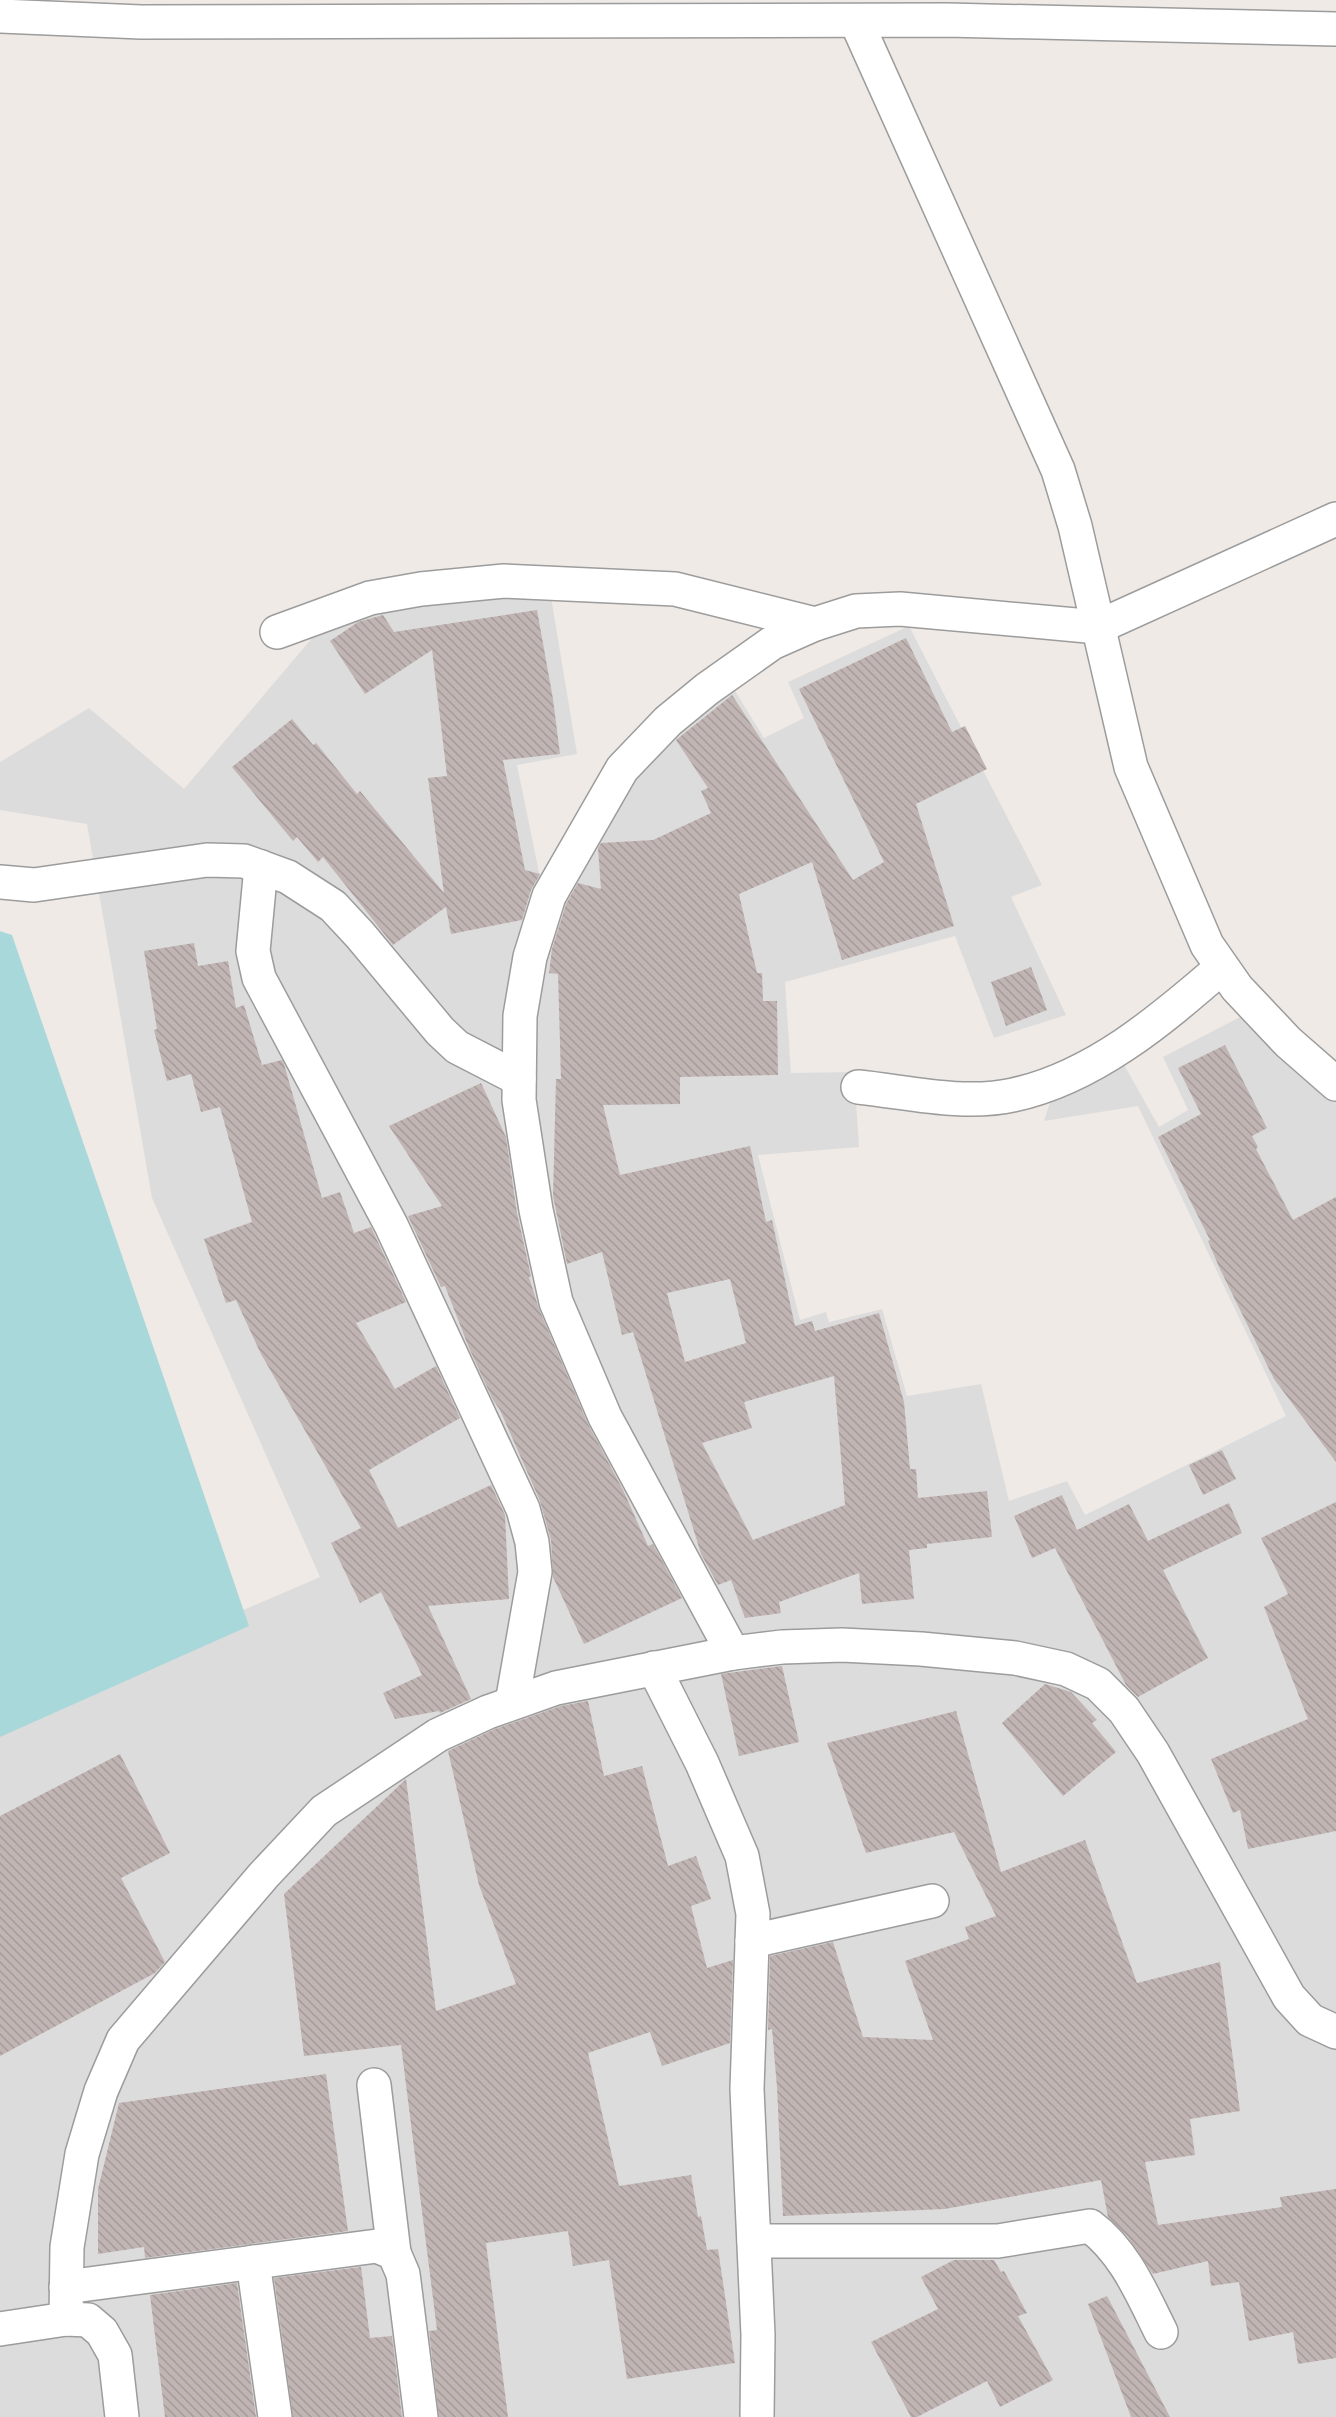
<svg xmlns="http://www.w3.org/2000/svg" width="1336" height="2417" font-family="Roboto,sans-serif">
<defs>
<pattern id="building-back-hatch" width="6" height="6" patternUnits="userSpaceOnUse" patternTransform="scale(1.5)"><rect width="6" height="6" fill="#c0b5b3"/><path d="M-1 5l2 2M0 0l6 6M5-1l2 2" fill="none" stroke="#a59b9a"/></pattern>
</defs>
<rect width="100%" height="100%" fill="#efeae6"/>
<path fill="#dddcdc" d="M 551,597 L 577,754 L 517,765 L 541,882 L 580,876 L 647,759 L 729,681 L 764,738 L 804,718 L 788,682 L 909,626 L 1042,885 L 1011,897 L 1066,1015 L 994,1038 L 955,936 L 785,982 L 791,1073 L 854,1072 L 859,1147 L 758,1155 L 800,1320 L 826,1312 L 829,1322 L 882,1309 L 907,1396 L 981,1384 L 1009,1501 L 1067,1481 L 1085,1515 L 1286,1416 L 1138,1106 L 1044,1121 L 1056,1083 L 1122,1061 L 1159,1127 L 1188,1110 L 1163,1057 L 1244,1015 L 1336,1099 L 1336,2417 L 0,2417 L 0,1715 L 320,1577 L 152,1198 L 87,824 L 0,810 L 0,762 L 89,708 L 184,789 L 324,624 L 392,600 Z"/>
<path fill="#a9d8da" d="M 0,931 L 12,935 L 249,1626 L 0,1737 Z"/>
<g fill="url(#building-back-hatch)" fill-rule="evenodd">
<path d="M 537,610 L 553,699 L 560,754 L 503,760 L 525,870 L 540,874 L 531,890 L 522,920 L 451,934 L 446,907 L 393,945 L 323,857 L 318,862 L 297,837 L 293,841 L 232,767 L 292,719 L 313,745 L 316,743 L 357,794 L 360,791 L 444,893 L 428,778 L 447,776 L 432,650 L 365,694 L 330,641 L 358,622 L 383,615 L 394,632 Z"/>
<path d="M 906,638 L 952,732 L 965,726 L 987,769 L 916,804 L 954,926 L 842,960 L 812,862 L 739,894 L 757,973 L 762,973 L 763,1001 L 777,1001 L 778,1075 L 680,1077 L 680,1104 L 603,1105 L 620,1175 L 750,1146 L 766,1222 L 772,1220 L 795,1326 L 812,1321 L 815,1331 L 879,1313 L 904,1402 L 910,1469 L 916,1469 L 918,1498 L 987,1491 L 992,1537 L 927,1544 L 927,1548 L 909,1550 L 914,1599 L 862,1604 L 859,1573 L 779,1602 L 781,1613 L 745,1618 L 731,1580 L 718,1585 L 701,1554 L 633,1332 L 622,1335 L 602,1252 L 567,1264 L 553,1196 L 556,1079 L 561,1079 L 558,974 L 549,973 L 552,949 L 566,904 L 578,883 L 601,889 L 598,848 L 601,843 L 653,840 L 711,813 L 701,791 L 708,788 L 676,740 L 732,695 L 853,880 L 884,862 L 799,689 ZM 730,1279 L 746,1343 L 685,1362 L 667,1293 ZM 834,1376 L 845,1505 L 753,1540 L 702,1443 L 752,1428 L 744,1402 Z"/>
<path d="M 194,943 L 198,966 L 228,961 L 236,1008 L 244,1005 L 262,1065 L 282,1060 L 284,1064 L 322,1198 L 340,1192 L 354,1233 L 371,1227 L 406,1302 L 356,1323 L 395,1389 L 436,1366 L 460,1418 L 369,1470 L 398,1528 L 491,1485 L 505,1515 L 509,1599 L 428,1606 L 471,1699 L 440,1713 L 439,1711 L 395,1719 L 383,1693 L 422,1675 L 381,1592 L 360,1603 L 331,1543 L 361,1528 L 261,1354 L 236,1300 L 226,1303 L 204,1239 L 252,1222 L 220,1107 L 201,1112 L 191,1074 L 167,1081 L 154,1030 L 157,1029 L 144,951 Z"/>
<path d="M 1031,967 L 1047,1010 L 1006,1026 L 991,982 Z"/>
<path d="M 1225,1045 L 1267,1128 L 1252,1136 L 1258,1147 L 1256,1149 L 1293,1220 L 1336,1197 L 1336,1462 L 1274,1379 L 1219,1267 L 1208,1241 L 1210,1240 L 1158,1137 L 1201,1114 L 1178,1068 Z"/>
<path d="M 481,1083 L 506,1137 L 517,1213 L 531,1276 L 529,1277 L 539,1309 L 588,1424 L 623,1490 L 648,1546 L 653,1544 L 682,1598 L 584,1644 L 553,1577 L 551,1540 L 540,1501 L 500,1410 L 493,1400 L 469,1348 L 445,1286 L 441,1287 L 408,1216 L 442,1206 L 389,1126 Z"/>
<path d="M 1222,1450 L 1236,1479 L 1203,1495 L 1189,1465 Z"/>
<path d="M 1062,1495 L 1077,1530 L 1129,1504 L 1148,1541 L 1229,1503 L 1242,1533 L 1163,1570 L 1208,1658 L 1138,1697 L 1126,1685 L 1055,1548 L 1032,1558 L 1014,1516 Z"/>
<path d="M 1336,1502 L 1336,1831 L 1248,1849 L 1240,1810 L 1233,1813 L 1211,1759 L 1308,1719 L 1264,1607 L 1288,1594 L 1261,1538 Z"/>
<path d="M 782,1666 L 799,1742 L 739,1756 L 721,1674 Z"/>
<path d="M 1045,1684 L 1071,1692 L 1097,1720 L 1092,1723 L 1116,1752 L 1063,1796 L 1002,1723 Z"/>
<path d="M 588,1701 L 604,1776 L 642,1766 L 668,1866 L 696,1856 L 711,1899 L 691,1906 L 707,1968 L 733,1960 L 730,2043 L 662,2066 L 650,2032 L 588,2053 L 619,2186 L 691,2175 L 698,2217 L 701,2216 L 707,2250 L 718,2249 L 735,2363 L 627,2379 L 609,2260 L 573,2266 L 568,2231 L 486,2243 L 508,2417 L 439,2417 L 429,2331 L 437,2330 L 401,2045 L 304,2056 L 284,1894 L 406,1779 L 436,2011 L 516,1984 L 479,1885 L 448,1751 L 495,1729 L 561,1706 Z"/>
<path d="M 956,1711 L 1001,1872 L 1085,1840 L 1137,1983 L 1220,1962 L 1240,2111 L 1190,2119 L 1195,2155 L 1145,2162 L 1158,2225 L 1282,2207 L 1280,2197 L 1336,2189 L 1336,2358 L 1298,2364 L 1293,2332 L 1249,2341 L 1239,2282 L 1211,2286 L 1208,2261 L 1153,2274 L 1128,2237 L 1108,2217 L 1101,2180 L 945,2209 L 783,2216 L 777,2087 L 772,2029 L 768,2030 L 770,1956 L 833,1942 L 863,2037 L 933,2040 L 905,1961 L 969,1939 L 965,1927 L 996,1916 L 954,1832 L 866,1853 L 827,1743 Z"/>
<path d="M 120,1754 L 170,1853 L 121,1878 L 165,1962 L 155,1973 L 0,2056 L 0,1816 Z"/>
<path d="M 326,2074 L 348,2231 L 145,2258 L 144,2247 L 98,2254 L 98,2189 L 119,2103 Z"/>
<path d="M 954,2260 L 994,2260 L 1001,2272 L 1004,2271 L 1027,2313 L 1018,2316 L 1053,2380 L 1000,2407 L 987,2381 L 917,2417 L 911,2417 L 871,2342 L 938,2309 L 921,2277 Z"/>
<path d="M 361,2267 L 370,2338 L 392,2336 L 402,2417 L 293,2417 L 274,2278 Z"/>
<path d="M 237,2283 L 256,2417 L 165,2417 L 150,2295 Z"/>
<path d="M 1107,2296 L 1170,2417 L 1131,2417 L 1088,2304 Z"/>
</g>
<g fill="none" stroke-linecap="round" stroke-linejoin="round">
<g stroke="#9c9c9c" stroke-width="36">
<g id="minor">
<path d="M 0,16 L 141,22 L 947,20 L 1336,29"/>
<path d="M 856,21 L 1058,470 L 1075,526 L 1131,767 L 1207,945 L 1237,988 L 1288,1042 L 1336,1084"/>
<path d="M 277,632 L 370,598 L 421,589 L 504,581 L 675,589 L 815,624"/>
<path d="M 261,867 L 253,951 L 259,978 L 391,1225 L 523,1509 L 532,1542 L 535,1572 L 512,1703"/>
<path d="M 0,882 L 34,885 L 207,860 L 244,861 L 288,877 L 333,906 L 360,935 L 440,1031 L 457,1047 L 519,1079"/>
<path d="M 858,1087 C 907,1092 964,1106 1013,1095 C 1093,1078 1161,1020 1221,968"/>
<path d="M 733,1653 L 605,1417 L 556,1302 L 536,1210 L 519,1100 L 520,1016 L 530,957 L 549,896 L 622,769 L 668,721 L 707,689 L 772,643 L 815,624 L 856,611 L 900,609 L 1098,627 L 1336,519"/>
<path d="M 654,1668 L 702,1763 L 742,1856 L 753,1914 L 747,2089 L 758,2335 L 757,2417"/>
<path d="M 752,1941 L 932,1901"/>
<path d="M 374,2085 L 394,2253"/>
<path d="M 754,2241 L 998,2241 L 1090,2226 C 1125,2252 1142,2294 1161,2332"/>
<path d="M 253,2262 L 275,2417"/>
<path d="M 66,2287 L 377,2246 L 394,2253 L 403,2274 L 421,2417"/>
<path d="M 66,2319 L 67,2247 L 82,2154 L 101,2091 L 123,2040 L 263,1876 L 324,1811 L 438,1735 L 488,1712 L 556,1688 L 733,1653 L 782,1647 L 842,1645 L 921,1649 L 1015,1658 L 1066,1669 L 1098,1684 L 1124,1710 L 1153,1753 L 1289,1997 L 1310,2020 L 1336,2032"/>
<path d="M 0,2329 L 66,2319 L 88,2320 L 102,2332 L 115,2355 L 122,2417"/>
</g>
</g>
<use href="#minor" stroke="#fff" stroke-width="33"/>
</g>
</svg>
